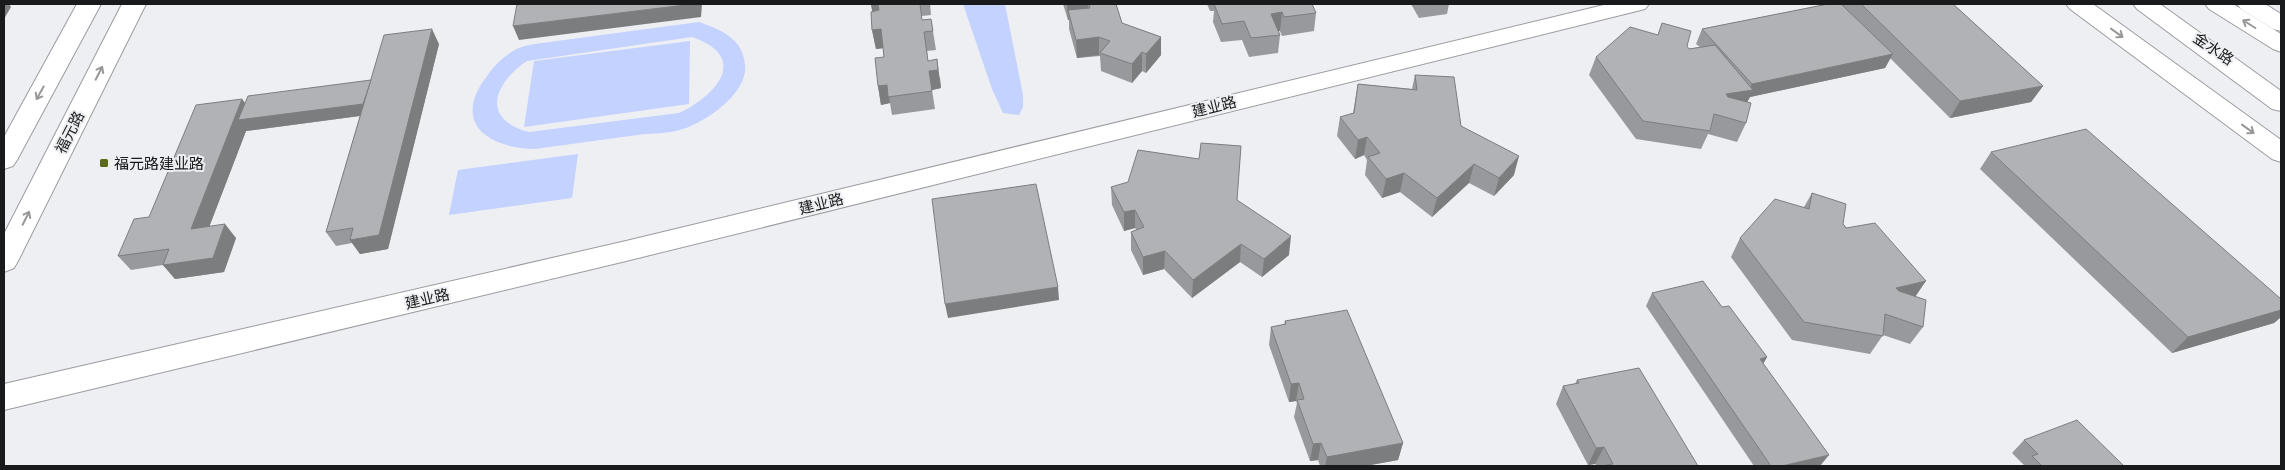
<svg xmlns="http://www.w3.org/2000/svg" width="2285" height="470" font-family="Lato,'Noto Sans SC',sans-serif">
<rect width="100%" height="100%" fill="#eeeff3"/>
<g fill="#c3d2ff" fill-rule="evenodd">
<path d="M 963,4 L 1005,4 L 1023,95 L 1023,107 L 1019,115 L 1003,113 L 992,89 Z"/>
<path d="M 699,22 C 721,30 743,38 745,65 C 748,93 707,121 683,129 C 669,134 652,133 637,135 C 603,140 569,144 535,149 C 488,148 451,123 487,76 C 494,65 507,53 519,48 C 526,45 535,44 542,43 ZM 692,37 C 750,57 717,95 679,113 L 529,132 C 480,119 494,83 527,61 Z"/>
<path d="M 690,41 L 689,104 L 524,127 L 534,61 Z"/>
<path d="M 578,154 L 572,198 L 449,215 L 458,170 Z"/>
</g>
<g fill="none" stroke-linecap="round" stroke-linejoin="round">
<g stroke="#9b9c9f" stroke-width="2">
<path id="minor" d="M 1608,4 L 1649,4 L 1645,9 L 1637,11 L 626,261 L 4,410 L 4,384 L 626,241 Z"/>
</g>
<g stroke="#9b9c9f" stroke-width="2">
<path id="tertiary" d="M 2066,4 L 2093,4 L 2281,140 L 2281,162 L 2272,159 L 2070,9 Z"/>
</g>
<g stroke="#9b9c9f" stroke-width="2">
<g id="secondary">
<path d="M 77,4 L 101,4 L 17,160 L 13,166 L 4,169 L 4,137 Z"/>
<path d="M 122,4 L 146,4 L 18,261 L 14,268 L 4,272 L 4,234 Z"/>
</g>
</g>
<g stroke="#9b9c9f" stroke-width="2">
<path id="primary" d="M 2205,4 L 2233,4 L 2281,34 L 2281,52 L 2273,49 L 2209,9 Z"/>
</g>
<g stroke="#9b9c9f" stroke-width="2">
<g id="trunk">
<path d="M 2133,4 L 2160,4 L 2281,91 L 2281,111 L 2272,109 L 2137,9 Z"/>
<path d="M 2237,4 L 2265,4 L 2281,14 L 2281,31 L 2273,29 L 2241,9 Z"/>
</g>
</g>
<use href="#minor" fill="#fff" fill-rule="evenodd"/>
<use href="#tertiary" fill="#fff" fill-rule="evenodd"/>
<use href="#secondary" fill="#fff" fill-rule="evenodd"/>
<use href="#primary" fill="#fff" fill-rule="evenodd"/>
<use href="#trunk" fill="#fff" fill-rule="evenodd"/>
</g>
<g fill="#98999c">
<path d="M 871,4 L 930,4 L 931,15 L 922,16 L 922,20 L 931,19 L 936,50 L 927,51 L 928,61 L 940,78 L 941,88 L 932,90 L 935,109 L 892,115 L 890,103 L 881,105 L 878,86 L 884,57 L 883,48 L 876,49 L 872,30 L 872,11 Z"/>
<path d="M 1063,4 L 1116,4 L 1122,23 L 1161,37 L 1161,55 L 1146,73 L 1142,71 L 1132,83 L 1101,71 L 1100,56 L 1077,58 L 1069,29 L 1069,20 L 1068,20 Z"/>
<path d="M 1207,4 L 1312,4 L 1316,13 L 1314,31 L 1282,36 L 1280,31 L 1278,31 L 1280,35 L 1278,53 L 1249,57 L 1242,40 L 1221,42 L 1213,22 L 1214,11 L 1210,11 Z"/>
<path d="M 1411,4 L 1449,4 L 1447,14 L 1419,18 Z"/>
<path d="M 1828,4 L 1953,4 L 2043,86 L 2031,102 L 1950,118 L 1890,58 L 1885,68 L 1750,97 L 1747,102 L 1746,123 L 1737,142 L 1708,134 L 1701,149 L 1636,139 L 1589,75 L 1596,57 L 1658,35 L 1662,23 L 1689,49 L 1700,47 L 1696,44 L 1702,29 Z"/>
<path d="M 439,44 L 388,249 L 360,254 L 352,243 L 336,246 L 326,232 L 360,116 L 246,131 L 209,227 L 236,238 L 224,272 L 175,279 L 163,265 L 131,270 L 118,256 L 242,99 L 245,103 L 371,80 Z"/>
<path d="M 1415,75 L 1461,126 L 1514,175 L 1494,196 L 1469,183 L 1432,217 L 1400,192 L 1382,198 L 1365,175 L 1367,160 L 1364,155 L 1355,159 L 1337,136 L 1340,117 L 1353,113 L 1358,84 L 1412,89 Z"/>
<path d="M 1991,152 L 2281,299 L 2281,317 L 2274,323 L 2172,353 L 1980,169 Z"/>
<path d="M 1111,187 L 1237,200 L 1289,255 L 1262,277 L 1240,262 L 1192,298 L 1164,269 L 1143,275 L 1131,250 L 1131,232 L 1136,230 L 1135,228 L 1124,231 L 1112,205 Z"/>
<path d="M 1812,193 L 1915,296 L 1923,327 L 1910,344 L 1883,335 L 1870,354 L 1792,340 L 1731,257 L 1740,238 L 1804,207 Z"/>
<path d="M 1652,293 L 1722,307 L 1767,357 L 1763,364 L 1820,466 L 1754,466 L 1646,306 Z"/>
<path d="M 1285,321 L 1403,443 L 1398,460 L 1365,466 L 1320,466 L 1318,460 L 1310,461 L 1294,417 L 1297,403 L 1296,401 L 1289,402 L 1269,345 L 1271,327 L 1284,325 Z"/>
<path d="M 1577,380 L 1698,466 L 1597,466 L 1595,464 L 1588,465 L 1556,404 L 1563,386 L 1575,384 Z"/>
<path d="M 2024,440 L 2124,466 L 2023,466 L 2024,465 L 2012,453 Z"/>
</g>
<g fill="#7c7d7f">
<path d="M 4,4 L 9,4 L 11,7 L 4,19 Z"/>
<path d="M 693,4 L 702,4 L 701,17 L 519,40 L 513,26 Z"/>
<path d="M 871,4 L 879,4 L 881,13 L 873,14 Z"/>
<path d="M 1067,4 L 1088,4 L 1089,18 L 1068,10 L 1069,20 L 1068,20 Z"/>
<path d="M 1282,12 L 1280,31 L 1269,32 L 1271,14 Z"/>
<path d="M 432,29 L 439,44 L 388,249 L 360,254 L 350,240 Z"/>
<path d="M 881,29 L 885,48 L 876,49 L 872,30 Z"/>
<path d="M 1099,37 L 1099,55 L 1077,58 L 1076,40 Z"/>
<path d="M 1161,37 L 1161,55 L 1146,73 L 1146,54 Z"/>
<path d="M 1142,52 L 1142,71 L 1132,83 L 1132,64 Z"/>
<path d="M 1893,54 L 1885,68 L 1750,97 L 1744,108 L 1718,113 L 1726,94 L 1749,90 L 1752,84 Z"/>
<path d="M 937,59 L 941,88 L 932,90 L 935,109 L 929,71 Z"/>
<path d="M 887,85 L 890,103 L 881,105 L 878,86 Z"/>
<path d="M 2043,86 L 2031,102 L 1950,118 L 1960,101 Z"/>
<path d="M 242,99 L 252,113 L 367,104 L 374,114 L 246,131 L 203,243 L 191,229 Z"/>
<path d="M 1367,137 L 1364,155 L 1355,159 L 1358,140 Z"/>
<path d="M 1519,156 L 1514,175 L 1494,196 L 1499,178 Z"/>
<path d="M 1474,164 L 1469,183 L 1432,217 L 1437,198 Z"/>
<path d="M 1404,173 L 1400,192 L 1382,198 L 1386,179 Z"/>
<path d="M 1135,210 L 1135,228 L 1124,231 L 1124,212 Z"/>
<path d="M 225,224 L 236,238 L 224,272 L 175,279 L 163,265 Z"/>
<path d="M 1291,236 L 1289,255 L 1262,277 L 1264,259 Z"/>
<path d="M 1241,244 L 1240,262 L 1192,298 L 1193,280 Z"/>
<path d="M 1165,251 L 1164,269 L 1143,275 L 1143,257 Z"/>
<path d="M 1926,281 L 1913,300 L 1883,306 L 1896,288 Z"/>
<path d="M 1058,287 L 1059,300 L 948,318 L 945,304 Z"/>
<path d="M 2281,310 L 2281,317 L 2274,323 L 2172,353 L 2188,337 Z"/>
<path d="M 1767,357 L 1759,371 L 1760,359 Z"/>
<path d="M 1299,383 L 1296,401 L 1289,402 L 1291,384 Z"/>
<path d="M 1321,443 L 1318,460 L 1310,461 L 1313,444 Z"/>
<path d="M 1403,443 L 1398,460 L 1365,466 L 1325,466 L 1327,457 Z"/>
<path d="M 1604,447 L 1595,464 L 1588,465 L 1596,448 Z"/>
<path d="M 1829,455 L 1820,466 L 1782,466 Z"/>
</g>
<g fill="#b1b2b5" stroke="#7c7d7f">
<path d="M 517,4 L 693,4 L 513,26 Z"/>
<path d="M 878,4 L 920,4 L 922,20 L 931,19 L 933,31 L 924,32 L 928,61 L 937,59 L 938,70 L 929,71 L 932,91 L 888,97 L 887,85 L 878,86 L 875,58 L 884,57 L 881,29 L 872,30 L 871,12 L 879,10 Z"/>
<path d="M 1089,4 L 1116,4 L 1122,23 L 1161,37 L 1146,54 L 1142,52 L 1132,64 L 1100,53 L 1110,41 L 1099,37 L 1076,40 L 1068,10 L 1090,8 Z"/>
<path d="M 1214,4 L 1312,4 L 1316,13 L 1284,17 L 1282,12 L 1271,14 L 1280,35 L 1251,38 L 1244,21 L 1222,24 Z"/>
<path d="M 1828,4 L 1841,4 L 1893,54 L 1752,84 L 1702,29 Z"/>
<path d="M 1861,4 L 1953,4 L 2043,86 L 1960,101 Z"/>
<path d="M 1662,23 L 1691,31 L 1687,46 L 1689,49 L 1715,45 L 1753,90 L 1726,94 L 1728,97 L 1751,103 L 1746,123 L 1714,114 L 1710,131 L 1643,121 L 1596,57 L 1630,27 L 1658,35 Z"/>
<path d="M 432,29 L 379,235 L 350,240 L 353,228 L 326,232 L 384,35 Z"/>
<path d="M 1415,75 L 1454,77 L 1461,126 L 1519,156 L 1499,178 L 1474,164 L 1437,198 L 1404,173 L 1386,179 L 1368,157 L 1380,153 L 1367,137 L 1358,140 L 1340,117 L 1354,113 L 1358,84 L 1417,90 Z"/>
<path d="M 371,80 L 363,104 L 238,120 L 248,96 Z"/>
<path d="M 242,99 L 191,229 L 225,224 L 213,258 L 163,265 L 169,249 L 118,256 L 134,219 L 149,217 L 196,105 Z"/>
<path d="M 2086,129 L 2281,299 L 2281,310 L 2188,337 L 1991,152 Z"/>
<path d="M 1201,143 L 1241,146 L 1237,200 L 1291,236 L 1264,259 L 1241,244 L 1193,280 L 1165,251 L 1143,257 L 1131,232 L 1144,227 L 1135,210 L 1124,212 L 1111,187 L 1128,182 L 1138,150 L 1199,159 Z"/>
<path d="M 1036,184 L 1058,287 L 945,304 L 932,199 Z"/>
<path d="M 1812,193 L 1846,204 L 1843,224 L 1846,228 L 1875,223 L 1926,281 L 1896,288 L 1899,291 L 1926,300 L 1923,327 L 1885,314 L 1883,336 L 1804,322 L 1740,238 L 1775,199 L 1809,209 Z"/>
<path d="M 1703,281 L 1722,307 L 1729,306 L 1767,357 L 1760,359 L 1829,455 L 1782,466 L 1771,466 L 1652,293 Z"/>
<path d="M 1347,310 L 1403,443 L 1327,457 L 1321,443 L 1313,444 L 1297,400 L 1304,399 L 1299,383 L 1291,384 L 1271,327 L 1286,324 L 1285,321 Z"/>
<path d="M 1639,368 L 1698,466 L 1606,466 L 1606,465 L 1613,464 L 1604,447 L 1596,448 L 1563,386 L 1579,383 L 1577,380 Z"/>
<path d="M 2077,420 L 2124,466 L 2042,466 L 2032,456 L 2038,454 L 2024,440 Z"/>
</g>
<defs><path id="oneway-shaft" d="M-6 0H5M1.5-3L5.5 0L1.5 3" fill="none" stroke-width="1.6" stroke-linecap="round" stroke-linejoin="round" transform="scale(1.25)"/></defs>
<g stroke="#989898">
<use href="#oneway-shaft" transform="translate(2249 24) rotate(-148)"/>
<use href="#oneway-shaft" transform="translate(2117 33) rotate(36)"/>
<use href="#oneway-shaft" transform="translate(99 73) rotate(-63)"/>
<use href="#oneway-shaft" transform="translate(40 93) rotate(119)"/>
<use href="#oneway-shaft" transform="translate(2248 129) rotate(36)"/>
<use href="#oneway-shaft" transform="translate(26 218) rotate(-63)"/>
</g>
<rect fill="#5b6c18" stroke="#eeeff3" stroke-width="2" x="99" y="158" width="10" height="10" rx="2.5"/>
<g text-anchor="middle" dominant-baseline="central" stroke-width="4" stroke-linejoin="round" paint-order="stroke">
<g font-size="15" fill="#191a1b" stroke="#eeeff3">
<text transform="translate(2214 48) rotate(34)">金水路</text>
<text transform="translate(1214 106) rotate(-14)">建业路</text>
<text transform="translate(69 132) rotate(-63)">福元路</text>
<text transform="translate(821 203) rotate(-14)">建业路</text>
<text transform="translate(427 298) rotate(-13)">建业路</text>
</g>
<g font-size="15" fill="#191a1b" stroke="#eeeff3" text-anchor="start">
<text x="114" y="163">福元路建业路</text>
</g>
</g>
<rect width="2285" height="470" fill="none" stroke="#191a1b" stroke-width="10"/>
</svg>
